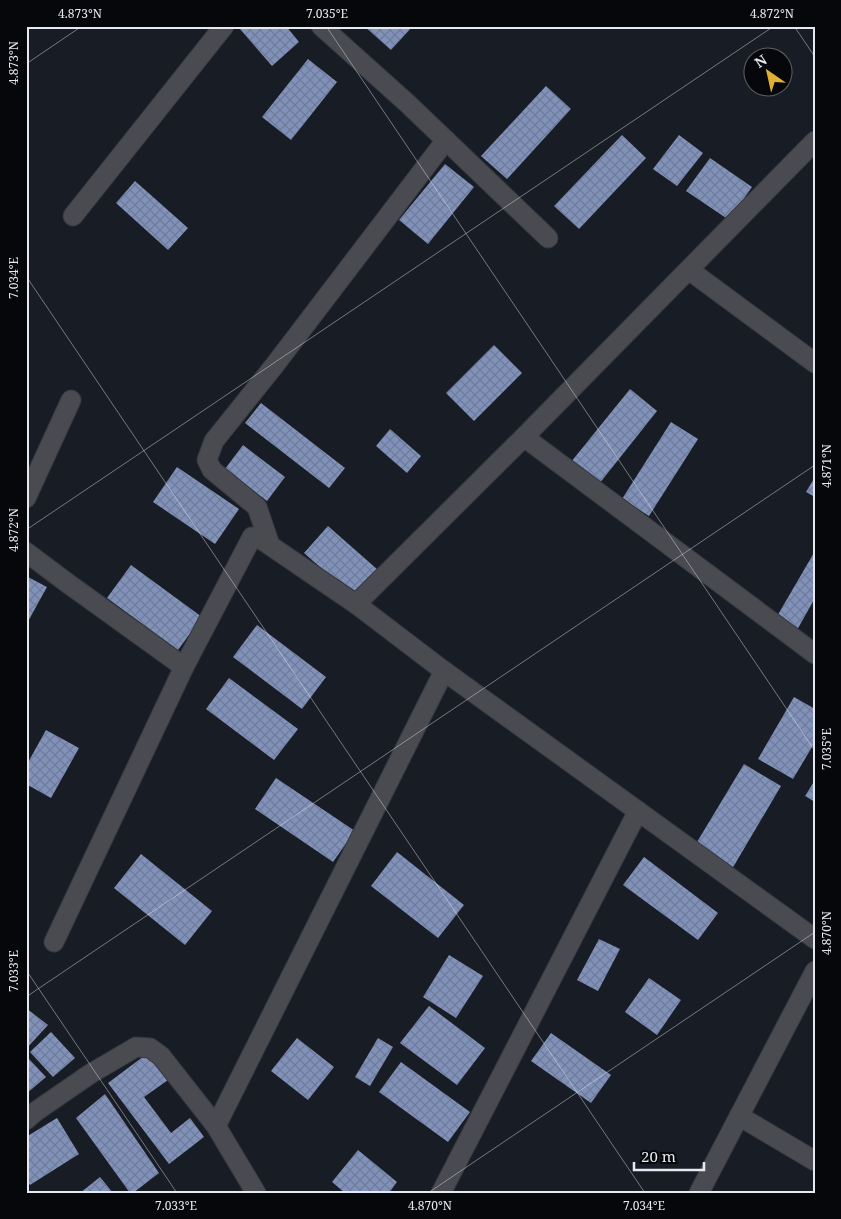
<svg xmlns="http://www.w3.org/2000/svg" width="841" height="1219" font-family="'Noto Serif',serif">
<defs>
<pattern id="building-cross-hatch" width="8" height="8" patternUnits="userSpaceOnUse" patternTransform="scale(1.25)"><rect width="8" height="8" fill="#8192ba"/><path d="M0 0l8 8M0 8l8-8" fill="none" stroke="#6f7b98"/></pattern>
</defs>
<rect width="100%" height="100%" fill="#181c25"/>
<g fill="url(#building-cross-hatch)">
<path d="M 241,26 L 286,26 L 299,42 L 272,66 L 239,28 Z"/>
<path d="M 364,26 L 413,26 L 391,50 Z"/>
<path d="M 308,59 L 337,82 L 291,140 L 262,117 Z"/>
<path d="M 546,86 L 571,109 L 507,179 L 481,156 Z"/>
<path d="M 622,135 L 646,158 L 579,229 L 554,206 Z"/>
<path d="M 679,135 L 703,153 L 677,186 L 653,169 Z"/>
<path d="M 710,158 L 752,187 L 729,220 L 686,191 Z"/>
<path d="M 445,164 L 474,187 L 428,244 L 399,220 Z"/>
<path d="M 135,181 L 188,228 L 168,250 L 116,203 Z"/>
<path d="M 494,345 L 522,373 L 474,421 L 446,393 Z"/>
<path d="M 630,389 L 657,411 L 599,484 L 571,462 Z"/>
<path d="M 261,403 L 345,468 L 329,488 L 245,423 Z"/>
<path d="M 671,422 L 698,439 L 649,516 L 622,499 Z"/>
<path d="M 390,429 L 421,456 L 407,473 L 376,446 Z"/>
<path d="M 243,445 L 285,477 L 267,501 L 225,469 Z"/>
<path d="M 177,467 L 239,509 L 215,544 L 153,502 Z"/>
<path d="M 815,477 L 815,497 L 806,492 Z"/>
<path d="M 328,526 L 378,570 L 354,597 L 304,553 Z"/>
<path d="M 815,551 L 815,598 L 797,630 L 776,618 Z"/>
<path d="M 131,565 L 202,617 L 178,650 L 107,598 Z"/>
<path d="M 26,576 L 47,587 L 26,625 Z"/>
<path d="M 257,625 L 326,677 L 302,709 L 233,657 Z"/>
<path d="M 229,678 L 298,729 L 274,760 L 206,709 Z"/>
<path d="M 794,697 L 815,709 L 815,742 L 793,779 L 758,759 Z"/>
<path d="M 46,730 L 79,748 L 51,798 L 26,784 L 26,766 Z"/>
<path d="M 744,764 L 781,786 L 732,869 L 694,847 Z"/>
<path d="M 276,778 L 355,831 L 333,862 L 255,809 Z"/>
<path d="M 815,780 L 815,802 L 805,796 Z"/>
<path d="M 397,852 L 464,905 L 438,938 L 371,886 Z"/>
<path d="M 141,854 L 212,911 L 185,945 L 114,888 Z"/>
<path d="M 644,857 L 718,913 L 698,940 L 623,885 Z"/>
<path d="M 599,939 L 620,949 L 598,991 L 577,980 Z"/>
<path d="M 449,955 L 483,976 L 456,1018 L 423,997 Z"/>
<path d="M 649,978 L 681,1000 L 657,1035 L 625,1012 Z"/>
<path d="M 429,1006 L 485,1048 L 457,1085 L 400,1043 Z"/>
<path d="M 26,1008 L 48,1025 L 26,1049 Z"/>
<path d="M 51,1032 L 75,1058 L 53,1077 L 30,1052 Z"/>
<path d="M 551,1033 L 611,1075 L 591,1103 L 531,1061 Z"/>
<path d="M 297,1038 L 334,1067 L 308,1100 L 271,1071 Z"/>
<path d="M 378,1038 L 393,1047 L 370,1086 L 355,1077 Z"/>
<path d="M 148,1053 L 168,1080 L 144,1097 L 171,1133 L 190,1118 L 204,1137 L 169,1164 L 108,1083 Z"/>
<path d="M 29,1059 L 46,1077 L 26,1094 L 26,1061 Z"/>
<path d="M 401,1062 L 470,1112 L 448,1142 L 379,1092 Z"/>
<path d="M 105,1094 L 159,1173 L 133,1193 L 130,1193 L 76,1118 Z"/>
<path d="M 57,1118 L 79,1154 L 30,1185 L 26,1179 L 26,1137 Z"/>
<path d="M 358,1150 L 397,1182 L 389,1193 L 345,1193 L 332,1182 Z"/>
<path d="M 100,1177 L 113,1193 L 80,1193 Z"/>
</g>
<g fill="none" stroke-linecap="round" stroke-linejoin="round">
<g stroke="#353941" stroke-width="21">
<g id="street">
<path d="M 321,26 L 407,103 L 548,238"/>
<path d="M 73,216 L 224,26"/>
<path d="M 689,270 L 815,363"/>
<path d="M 524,437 L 815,654"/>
<path d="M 26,498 L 71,400"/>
<path d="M 270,545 L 257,507 L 212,470 L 207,460 L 214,441 L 274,366 L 446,140"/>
<path d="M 26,552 L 66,582 L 184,667"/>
<path d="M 356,604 L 524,437 L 815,141"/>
<path d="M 54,942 L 184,667 L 252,537 L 259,538 L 356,604 L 444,671 L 815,939"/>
<path d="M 739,1116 L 815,1161"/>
<path d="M 26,1120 L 35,1112 L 90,1074 L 136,1047 L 150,1048 L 161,1056 L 216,1126 L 256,1193"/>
<path d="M 216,1126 L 444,671"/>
<path d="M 441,1193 L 638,811"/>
<path d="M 699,1193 L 815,971"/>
</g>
</g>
<use href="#street" stroke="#494b50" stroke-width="19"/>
</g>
<path fill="none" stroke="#e6e9f0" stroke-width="1" stroke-opacity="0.45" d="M 326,26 L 815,751M 794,26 L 815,57M 26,64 L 82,26M 26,276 L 645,1193M 26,530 L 774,26M 26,970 L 177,1193M 26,997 L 815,465M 428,1193 L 815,932"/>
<rect width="841" height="1219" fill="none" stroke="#05070a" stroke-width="55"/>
<g transform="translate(768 72) rotate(326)"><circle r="24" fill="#05070a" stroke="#5f6166"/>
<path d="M0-4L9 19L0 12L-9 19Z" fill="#dfb034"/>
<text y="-8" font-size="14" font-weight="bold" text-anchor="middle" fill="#e6e9f0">N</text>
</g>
<path d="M634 1162v8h70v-8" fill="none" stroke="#e6e9f0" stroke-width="2.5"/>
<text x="641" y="1162" font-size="15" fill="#e6e9f0" stroke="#05070a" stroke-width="4" paint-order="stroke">20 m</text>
<rect x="28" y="28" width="786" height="1164" fill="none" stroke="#e6e9f0" stroke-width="2"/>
<g font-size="12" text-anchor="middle" fill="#e6e9f0">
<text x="80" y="18">4.873°N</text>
<text x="327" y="18">7.035°E</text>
<text x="772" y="18">4.872°N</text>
<text transform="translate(14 63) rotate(-90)" y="4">4.873°N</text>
<text transform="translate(14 278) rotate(-90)" y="4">7.034°E</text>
<text transform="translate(827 466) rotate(-90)" y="4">4.871°N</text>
<text transform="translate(14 530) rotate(-90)" y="4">4.872°N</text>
<text transform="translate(827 749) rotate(-90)" y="4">7.035°E</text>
<text transform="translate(827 933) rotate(-90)" y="4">4.870°N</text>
<text transform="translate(14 971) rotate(-90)" y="4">7.033°E</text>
<text x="176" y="1210">7.033°E</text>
<text x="430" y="1210">4.870°N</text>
<text x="644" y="1210">7.034°E</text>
</g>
</svg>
